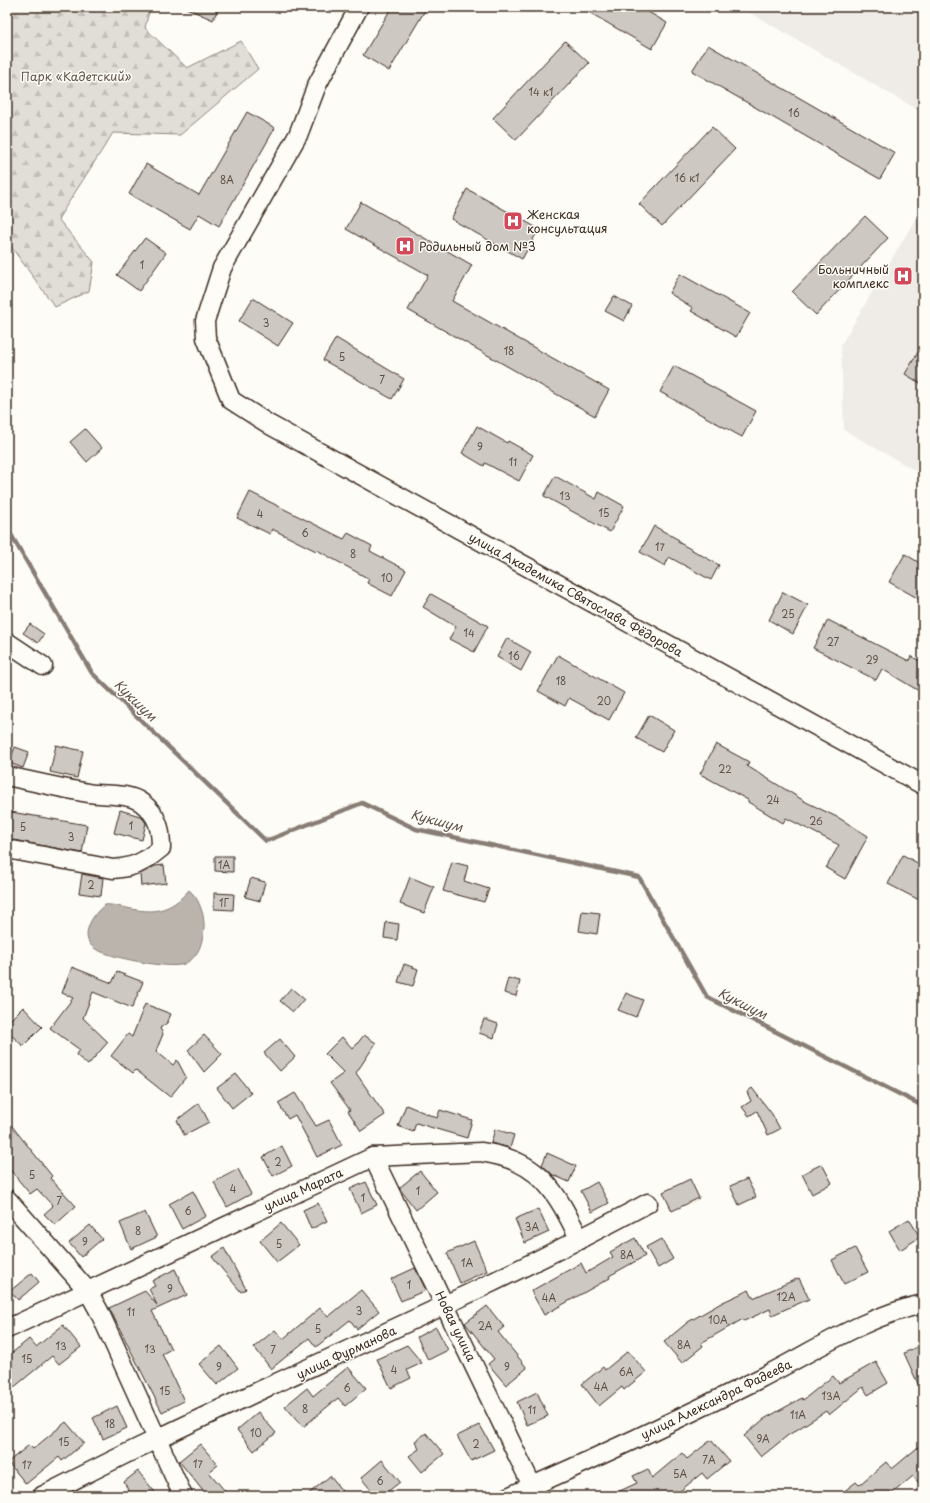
<svg xmlns="http://www.w3.org/2000/svg" width="930" height="1503" font-family="'Playpen Sans',sans-serif">
<defs>
<pattern id="forest-firs" width="22" height="20" patternUnits="userSpaceOnUse"><rect width="22" height="20" fill="#e1ded7"/><path d="M5 1l3.5 6h-7zM16 11l3.5 6h-7z" fill="#c2bfb8"/></pattern>
</defs>
<rect width="100%" height="100%" fill="#fdfcf7"/>
<filter id="ink" filterUnits="userSpaceOnUse"><feTurbulence type="fractalNoise" baseFrequency=".025" numOctaves="2"/><feDisplacementMap in="SourceGraphic" scale="8" xChannelSelector="R" yChannelSelector="G"/><feConvolveMatrix kernelMatrix="1 2 1 2 8 2 1 2 1" color-interpolation-filters="sRGB"/></filter>
<g filter="url(#ink)">
<g fill="#efece7">
<path d="M 740,7 L 923,7 L 923,113 Z"/>
<path d="M 923,206 L 923,475 L 844,430 L 841,345 Z"/>
</g>
<path fill="url(#forest-firs)" stroke="#8e847a" d="M 7,7 L 150,7 L 145,28 L 187,68 L 241,41 L 258,69 L 180,135 L 113,133 L 58,219 L 94,262 L 89,291 L 55,307 L 7,241 Z"/>
<path fill="#bbb4ad" stroke="#887d74" d="M 189,890 C 199,898 205,915 204,929 C 202,944 199,957 184,964 C 171,970 106,957 94,948 C 78,937 93,913 105,905 C 112,904 120,907 127,908 C 154,914 170,912 189,890 Z"/>
<g fill="none" stroke-linecap="round" stroke-linejoin="round">
<path stroke="#887d74" stroke-width="4.5" d="M 7,528 L 92,673 L 266,841 L 362,803 L 416,829 L 639,877 L 707,997 L 923,1106"/>
</g>
<g fill="#cdc8c2" stroke="#3b2a1e">
<path d="M 184,7 L 219,7 L 213,20 Z"/>
<path d="M 392,7 L 427,7 L 389,71 L 363,55 Z"/>
<path d="M 580,7 L 640,7 L 667,23 L 652,49 Z"/>
<path d="M 565,41 L 589,63 L 516,140 L 493,118 Z"/>
<path d="M 708,45 L 895,153 L 880,179 L 692,71 Z"/>
<path d="M 247,112 L 275,128 L 219,226 L 199,214 L 190,229 L 129,194 L 146,164 L 199,195 Z"/>
<path d="M 712,127 L 735,149 L 662,226 L 639,204 Z"/>
<path d="M 467,189 L 539,229 L 522,259 L 451,219 Z"/>
<path d="M 361,202 L 472,265 L 452,301 L 609,390 L 595,416 L 408,310 L 428,275 L 346,229 Z"/>
<path d="M 865,216 L 888,238 L 816,315 L 792,292 Z"/>
<path d="M 145,238 L 166,253 L 139,291 L 117,275 Z"/>
<path d="M 680,274 L 750,313 L 736,337 L 691,311 L 693,308 L 669,293 Z"/>
<path d="M 614,296 L 632,306 L 624,321 L 605,311 Z"/>
<path d="M 253,298 L 293,323 L 278,346 L 239,321 Z"/>
<path d="M 336,338 L 404,379 L 392,399 L 323,360 Z"/>
<path d="M 923,344 L 923,385 L 905,374 Z"/>
<path d="M 674,366 L 756,411 L 742,437 L 660,392 Z"/>
<path d="M 477,426 L 507,443 L 508,441 L 533,455 L 519,481 L 485,463 L 484,466 L 462,453 Z"/>
<path d="M 85,429 L 102,448 L 87,462 L 70,442 Z"/>
<path d="M 555,476 L 596,499 L 599,492 L 624,506 L 610,532 L 544,496 Z"/>
<path d="M 250,492 L 344,539 L 348,533 L 372,546 L 370,551 L 406,570 L 392,596 L 367,583 L 369,579 L 317,550 L 316,551 L 272,529 L 270,534 L 237,518 Z"/>
<path d="M 654,526 L 679,540 L 678,542 L 719,565 L 711,580 L 669,557 L 665,566 L 640,552 Z"/>
<path d="M 905,554 L 923,565 L 923,591 L 919,599 L 889,582 Z"/>
<path d="M 783,592 L 808,605 L 793,634 L 769,620 Z"/>
<path d="M 431,594 L 488,626 L 474,652 L 449,639 L 456,627 L 423,607 Z"/>
<path d="M 828,620 L 909,661 L 911,656 L 923,663 L 923,684 L 919,691 L 882,669 L 876,680 L 813,648 Z"/>
<path d="M 30,624 L 44,634 L 38,643 L 23,633 Z"/>
<path d="M 507,638 L 531,652 L 521,671 L 497,657 Z"/>
<path d="M 558,655 L 624,693 L 609,720 L 569,698 L 565,706 L 538,691 Z"/>
<path d="M 649,715 L 674,730 L 662,752 L 636,738 Z"/>
<path d="M 716,744 L 749,762 L 747,766 L 806,802 L 839,818 L 868,836 L 845,879 L 826,868 L 839,845 L 786,818 L 783,823 L 748,802 L 748,800 L 700,774 Z"/>
<path d="M 56,745 L 83,751 L 77,778 L 50,772 Z"/>
<path d="M 15,747 L 29,752 L 23,768 L 9,763 Z"/>
<path d="M 120,810 L 140,816 L 143,819 L 146,823 L 142,840 L 114,833 Z"/>
<path d="M 11,812 L 87,825 L 82,853 L 7,839 Z"/>
<path d="M 903,855 L 923,866 L 923,902 L 888,884 Z"/>
<path d="M 215,856 L 233,856 L 233,872 L 215,871 Z"/>
<path d="M 452,862 L 468,866 L 464,881 L 489,889 L 484,902 L 443,891 Z"/>
<path d="M 164,865 L 166,883 L 141,886 L 140,874 L 155,866 Z"/>
<path d="M 82,874 L 103,878 L 101,896 L 79,893 Z"/>
<path d="M 410,877 L 434,887 L 424,913 L 400,904 Z"/>
<path d="M 251,878 L 265,882 L 260,901 L 245,897 Z"/>
<path d="M 214,893 L 234,894 L 233,910 L 214,909 Z"/>
<path d="M 582,911 L 600,913 L 597,934 L 579,931 Z"/>
<path d="M 386,922 L 399,924 L 397,940 L 384,938 Z"/>
<path d="M 404,964 L 418,969 L 413,986 L 398,982 Z"/>
<path d="M 72,967 L 112,983 L 117,972 L 143,982 L 132,1008 L 93,992 L 83,1018 L 108,1042 L 88,1065 L 76,1055 L 80,1050 L 50,1028 L 73,998 L 62,993 Z"/>
<path d="M 508,978 L 520,981 L 516,996 L 504,993 Z"/>
<path d="M 291,988 L 304,999 L 293,1012 L 280,1001 Z"/>
<path d="M 626,993 L 643,1000 L 636,1017 L 618,1010 Z"/>
<path d="M 145,1004 L 171,1014 L 167,1023 L 160,1028 L 163,1034 L 156,1051 L 173,1065 L 177,1060 L 186,1077 L 170,1097 L 136,1070 L 133,1073 L 111,1056 L 128,1034 L 132,1037 Z"/>
<path d="M 23,1007 L 42,1027 L 23,1046 L 7,1031 L 7,1023 Z"/>
<path d="M 484,1019 L 498,1024 L 494,1038 L 479,1033 Z"/>
<path d="M 204,1035 L 222,1054 L 204,1072 L 188,1050 Z"/>
<path d="M 364,1035 L 376,1043 L 356,1073 L 385,1115 L 361,1131 L 348,1111 L 350,1110 L 330,1083 L 344,1073 L 325,1054 L 342,1037 L 353,1049 Z"/>
<path d="M 280,1039 L 295,1057 L 280,1071 L 264,1053 Z"/>
<path d="M 236,1074 L 251,1093 L 232,1108 L 217,1088 Z"/>
<path d="M 752,1088 L 772,1114 L 780,1129 L 768,1135 L 757,1111 L 749,1116 L 742,1107 L 751,1101 L 747,1092 Z"/>
<path d="M 295,1093 L 316,1126 L 329,1120 L 342,1145 L 317,1157 L 295,1115 L 288,1119 L 278,1103 Z"/>
<path d="M 199,1103 L 209,1122 L 184,1135 L 177,1120 Z"/>
<path d="M 406,1105 L 437,1118 L 440,1110 L 472,1120 L 467,1138 L 416,1123 L 413,1132 L 398,1126 Z"/>
<path d="M 7,1120 L 52,1176 L 50,1178 L 76,1206 L 55,1225 L 44,1214 L 53,1206 L 37,1189 L 30,1194 L 7,1166 Z"/>
<path d="M 495,1129 L 514,1135 L 510,1148 L 491,1143 Z"/>
<path d="M 282,1146 L 292,1166 L 273,1176 L 263,1157 Z"/>
<path d="M 547,1153 L 576,1166 L 569,1182 L 553,1175 L 542,1165 Z"/>
<path d="M 822,1164 L 832,1183 L 812,1194 L 802,1174 Z"/>
<path d="M 238,1169 L 251,1194 L 227,1207 L 214,1182 Z"/>
<path d="M 420,1171 L 437,1192 L 416,1210 L 399,1188 Z"/>
<path d="M 690,1179 L 699,1198 L 672,1211 L 663,1192 Z"/>
<path d="M 747,1179 L 756,1197 L 739,1205 L 730,1186 Z"/>
<path d="M 366,1182 L 377,1205 L 361,1213 L 350,1189 Z"/>
<path d="M 597,1182 L 609,1203 L 592,1212 L 581,1191 Z"/>
<path d="M 193,1191 L 206,1216 L 182,1229 L 169,1204 Z"/>
<path d="M 318,1203 L 327,1221 L 311,1229 L 303,1210 Z"/>
<path d="M 538,1209 L 549,1232 L 525,1243 L 515,1219 Z"/>
<path d="M 145,1212 L 157,1237 L 131,1249 L 120,1223 Z"/>
<path d="M 909,1219 L 920,1237 L 900,1250 L 889,1231 Z"/>
<path d="M 281,1223 L 299,1245 L 277,1262 L 260,1241 Z"/>
<path d="M 90,1225 L 102,1239 L 81,1257 L 69,1243 Z"/>
<path d="M 635,1238 L 645,1256 L 609,1276 L 610,1278 L 544,1315 L 531,1291 L 581,1263 L 586,1273 L 613,1257 L 610,1252 Z"/>
<path d="M 661,1239 L 673,1259 L 658,1268 L 646,1247 Z"/>
<path d="M 474,1241 L 487,1271 L 460,1283 L 447,1253 Z"/>
<path d="M 224,1248 L 246,1289 L 241,1292 L 212,1257 Z"/>
<path d="M 855,1248 L 868,1272 L 844,1284 L 832,1260 Z"/>
<path d="M 415,1268 L 426,1290 L 401,1301 L 391,1279 Z"/>
<path d="M 175,1269 L 187,1295 L 152,1311 L 171,1349 L 162,1354 L 184,1401 L 162,1412 L 109,1308 L 145,1291 L 157,1305 L 149,1289 L 155,1286 L 152,1281 Z"/>
<path d="M 32,1273 L 39,1282 L 18,1300 L 10,1291 Z"/>
<path d="M 799,1278 L 809,1299 L 772,1315 L 770,1309 L 744,1321 L 743,1319 L 701,1343 L 703,1346 L 682,1363 L 664,1342 L 688,1322 L 723,1302 L 749,1290 L 753,1298 Z"/>
<path d="M 361,1290 L 379,1311 L 357,1329 L 350,1320 L 316,1347 L 309,1338 L 271,1369 L 254,1347 L 275,1330 L 283,1339 L 320,1308 L 328,1317 Z"/>
<path d="M 487,1306 L 504,1327 L 498,1332 L 527,1368 L 506,1385 L 488,1364 L 494,1359 L 465,1323 Z"/>
<path d="M 63,1325 L 81,1347 L 59,1364 L 52,1356 L 7,1393 L 7,1357 L 29,1339 L 36,1347 Z"/>
<path d="M 436,1327 L 448,1350 L 428,1360 L 417,1337 Z"/>
<path d="M 923,1344 L 923,1395 L 904,1353 Z"/>
<path d="M 407,1345 L 422,1363 L 407,1370 L 411,1378 L 391,1388 L 377,1359 Z"/>
<path d="M 221,1346 L 238,1368 L 217,1385 L 199,1364 Z"/>
<path d="M 628,1351 L 646,1372 L 624,1390 L 622,1387 L 599,1406 L 582,1384 L 603,1367 L 605,1370 Z"/>
<path d="M 876,1362 L 888,1383 L 868,1395 L 863,1387 L 829,1415 L 826,1411 L 787,1436 L 761,1457 L 744,1436 L 764,1419 L 802,1398 L 803,1400 L 833,1376 L 839,1383 Z"/>
<path d="M 348,1367 L 366,1388 L 345,1406 L 338,1398 L 303,1427 L 285,1406 L 307,1388 L 313,1396 Z"/>
<path d="M 537,1392 L 548,1416 L 527,1425 L 517,1402 Z"/>
<path d="M 117,1406 L 127,1428 L 103,1439 L 93,1418 Z"/>
<path d="M 258,1412 L 276,1433 L 254,1451 L 237,1430 Z"/>
<path d="M 66,1422 L 84,1443 L 62,1461 L 59,1457 L 26,1484 L 8,1462 L 29,1445 L 33,1449 Z"/>
<path d="M 480,1425 L 494,1450 L 471,1461 L 457,1436 Z"/>
<path d="M 426,1433 L 444,1454 L 422,1472 L 409,1456 L 419,1449 L 415,1441 Z"/>
<path d="M 711,1440 L 729,1461 L 707,1479 L 702,1473 L 674,1496 L 609,1496 L 637,1483 L 633,1476 L 648,1469 L 652,1478 L 682,1453 L 687,1459 Z"/>
<path d="M 923,1443 L 923,1488 L 913,1476 L 889,1496 L 838,1496 L 856,1482 L 859,1485 L 886,1462 L 892,1469 Z"/>
<path d="M 200,1444 L 218,1465 L 209,1472 L 229,1496 L 207,1496 L 179,1461 Z"/>
<path d="M 382,1460 L 400,1482 L 382,1496 L 376,1496 L 361,1478 Z"/>
<path d="M 138,1471 L 158,1496 L 131,1496 L 124,1482 Z"/>
<path d="M 330,1476 L 346,1496 L 306,1496 Z"/>
</g>
<g fill="none" stroke-linecap="round" stroke-linejoin="round">
<g stroke="#3b2a1e" stroke-width="21">
<g id="street">
<path d="M 359,7 L 317,85 L 298,135 L 222,268 L 205,321 L 206,338 L 231,400 L 270,425 L 923,785"/>
<path d="M 7,642 L 43,666"/>
<path d="M 7,776 C 34,782 61,788 88,793 C 105,796 128,792 142,803 C 158,815 161,829 161,848 C 144,862 136,867 113,869 L 7,849"/>
<path d="M 373,1157 L 537,1496"/>
<path d="M 7,1199 L 88,1291 L 99,1311 L 183,1496"/>
<path d="M 7,1329 L 373,1157 L 481,1152 C 540,1160 556,1191 580,1240"/>
<path d="M 42,1496 C 80,1477 118,1457 157,1439 C 321,1360 488,1290 648,1203"/>
<path d="M 510,1496 C 594,1459 677,1420 759,1379 C 813,1352 863,1317 923,1304"/>
</g>
</g>
<use href="#street" stroke="#fdfcf7" stroke-width="18"/>
</g>
</g>
<defs>
<g id="hospital-square" transform="scale(1)"><rect x="-9" y="-9" width="18" height="18" rx="4" fill="#d1495b" stroke="#fdfcf7"/><path d="M-5-5h3v3.5h4V-5h3V5h-3V1.5h-4V5h-3Z" fill="#fff"/></g>
</defs>
<g fill-rule="evenodd">
<use href="#hospital-square" x="513" y="221"/>
<use href="#hospital-square" x="405" y="246"/>
<use href="#hospital-square" x="903" y="276"/>
</g>
<g text-anchor="middle" dominant-baseline="central" stroke-width="3" stroke-linejoin="round" paint-order="stroke">
<g font-size="10" fill="#605247">
<text x="541" y="91">14 к1</text>
<text x="794" y="112">16</text>
<text x="687" y="177">16 к1</text>
<text x="227" y="179">8А</text>
<text x="142" y="264">1</text>
<text x="266" y="322">3</text>
<text x="509" y="350">18</text>
<text x="342" y="356">5</text>
<text x="382" y="379">7</text>
<text x="480" y="446">9</text>
<text x="513" y="461">11</text>
<text x="565" y="495">13</text>
<text x="604" y="512">15</text>
<text x="260" y="513">4</text>
<text x="305" y="532">6</text>
<text x="660" y="546">17</text>
<text x="353" y="553">8</text>
<text x="387" y="577">10</text>
<text x="788" y="613">25</text>
<text x="469" y="632">14</text>
<text x="833" y="641">27</text>
<text x="514" y="655">16</text>
<text x="872" y="659">29</text>
<text x="561" y="680">18</text>
<text x="604" y="700">20</text>
<text x="725" y="768">22</text>
<text x="773" y="799">24</text>
<text x="816" y="820">26</text>
<text x="131" y="825">1</text>
<text x="23" y="826">5</text>
<text x="71" y="836">3</text>
<text x="224" y="864">1А</text>
<text x="91" y="884">2</text>
<text x="224" y="902">1Г</text>
<text x="278" y="1161">2</text>
<text x="32" y="1174">5</text>
<text x="233" y="1188">4</text>
<text x="418" y="1190">1</text>
<text x="363" y="1197">1</text>
<text x="59" y="1200">7</text>
<text x="188" y="1210">6</text>
<text x="532" y="1226">3А</text>
<text x="138" y="1230">8</text>
<text x="85" y="1241">9</text>
<text x="279" y="1243">5</text>
<text x="627" y="1254">8А</text>
<text x="467" y="1262">1А</text>
<text x="409" y="1284">1</text>
<text x="170" y="1288">9</text>
<text x="786" y="1296">12А</text>
<text x="549" y="1297">4А</text>
<text x="359" y="1310">3</text>
<text x="131" y="1311">11</text>
<text x="718" y="1319">10А</text>
<text x="485" y="1325">2А</text>
<text x="318" y="1328">5</text>
<text x="684" y="1344">8А</text>
<text x="61" y="1345">13</text>
<text x="150" y="1348">13</text>
<text x="273" y="1349">7</text>
<text x="27" y="1358">15</text>
<text x="219" y="1366">9</text>
<text x="507" y="1366">9</text>
<text x="394" y="1369">4</text>
<text x="626" y="1371">6А</text>
<text x="601" y="1386">4А</text>
<text x="347" y="1387">6</text>
<text x="165" y="1390">15</text>
<text x="831" y="1395">13А</text>
<text x="305" y="1408">8</text>
<text x="532" y="1409">11</text>
<text x="798" y="1414">11А</text>
<text x="110" y="1423">18</text>
<text x="256" y="1432">10</text>
<text x="763" y="1438">9А</text>
<text x="64" y="1441">15</text>
<text x="476" y="1443">2</text>
<text x="709" y="1459">7А</text>
<text x="198" y="1463">17</text>
<text x="27" y="1464">17</text>
<text x="680" y="1473">5А</text>
<text x="380" y="1480">6</text>
</g>
<g font-size="12" fill="#64574c" stroke="#fdfcf7">
<text x="76" y="76">Парк «Кадетский»</text>
</g>
<g font-size="12" fill="#3b2a1e" stroke="#fdfcf7" text-anchor="start">
<text x="527" y="214">Женская<tspan x="527" dy="14">консультация</tspan></text>
<text x="419" y="246">Родильный дом №3</text>
<text x="889" y="269" text-anchor="end">Больничный<tspan x="889" dy="14">комплекс</tspan></text>
</g>
<g font-size="12" fill="#3b2a1e" stroke="#fdfcf7">
<text transform="translate(576 594) rotate(29)">улица Академика Святослава Фёдорова</text>
<text transform="translate(303 1189) rotate(-25)">улица Марата</text>
<text transform="translate(456 1326) rotate(64)">Новая улица</text>
<text transform="translate(346 1352) rotate(-25)">улица Фурманова</text>
<text transform="translate(716 1399) rotate(-26)">улица Александра Фадеева</text>
</g>
<g font-size="13" font-style="italic" fill="#615349" stroke="#fdfcf7">
<text transform="translate(136 700) rotate(44)">Кукшум</text>
<text transform="translate(437 820) rotate(15)">Кукшум</text>
<text transform="translate(743 1003) rotate(27)">Кукшум</text>
</g>
</g>
<rect width="930" height="1503" fill="none" stroke="#fdfcf7" stroke-width="24"/>
<rect x="12" y="12" width="906" height="1479" fill="none" stroke="#3b2a1e" stroke-width="1.5" filter="url(#ink)"/>
</svg>
